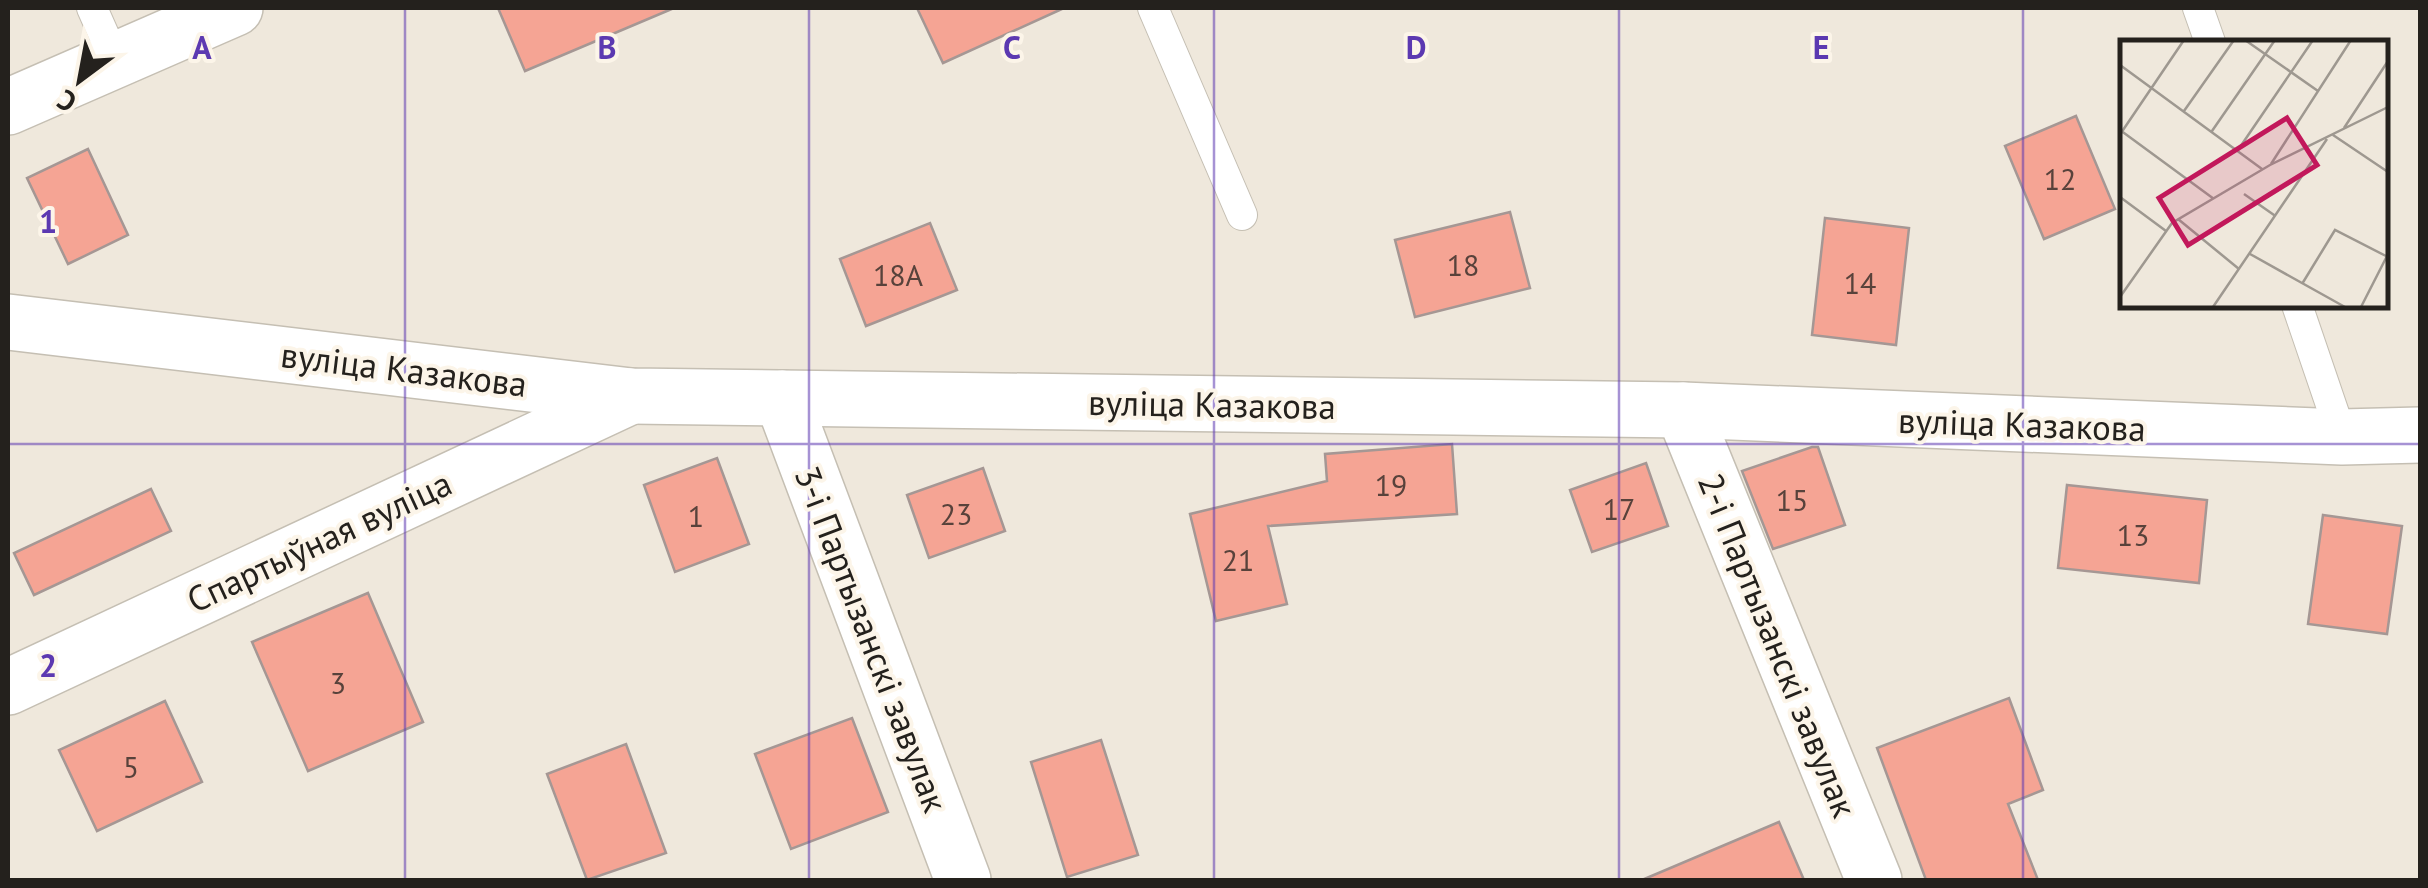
<svg xmlns="http://www.w3.org/2000/svg" width="2428" height="888" font-family="'PT Sans',sans-serif">
<rect width="100%" height="100%" fill="#efe8dc"/>
<g fill="#f5a494" stroke="#a59794" stroke-width="2.5">
<path d="M 498,8 L 674,8 L 525,71 Z"/>
<path d="M 917,8 L 1064,8 L 943,63 Z"/>
<path d="M 2076,116 L 2115,209 L 2044,239 L 2005,146 Z"/>
<path d="M 88,149 L 128,235 L 68,264 L 27,178 Z"/>
<path d="M 1510,212 L 1530,288 L 1415,317 L 1395,240 Z"/>
<path d="M 1825,218 L 1909,228 L 1896,345 L 1812,335 Z"/>
<path d="M 930,223 L 957,290 L 866,326 L 840,259 Z"/>
<path d="M 1452,444 L 1457,514 L 1268,526 L 1287,604 L 1216,621 L 1190,514 L 1327,481 L 1325,454 Z"/>
<path d="M 1812,447 L 1818,447 L 1845,525 L 1773,549 L 1742,471 Z"/>
<path d="M 717,458 L 749,544 L 675,572 L 644,485 Z"/>
<path d="M 1646,463 L 1668,526 L 1592,552 L 1570,490 Z"/>
<path d="M 983,468 L 1005,531 L 929,558 L 907,495 Z"/>
<path d="M 2067,485 L 2207,500 L 2199,583 L 2058,568 Z"/>
<path d="M 151,489 L 171,531 L 34,595 L 14,553 Z"/>
<path d="M 2323,515 L 2402,526 L 2387,634 L 2308,624 Z"/>
<path d="M 368,593 L 423,722 L 308,771 L 252,642 Z"/>
<path d="M 2009,698 L 2043,790 L 2008,804 L 2038,880 L 1926,880 L 1877,748 Z"/>
<path d="M 165,701 L 202,782 L 97,831 L 59,750 Z"/>
<path d="M 852,718 L 888,812 L 791,849 L 755,754 Z"/>
<path d="M 1101,740 L 1138,855 L 1067,877 L 1031,762 Z"/>
<path d="M 626,744 L 666,853 L 587,880 L 547,774 Z"/>
<path d="M 1779,822 L 1804,880 L 1642,880 Z"/>
</g>
<g fill="none" stroke-linecap="round" stroke-linejoin="round">
<g stroke="#c5bfb3" stroke-width="32">
<g id="service">
<path d="M 92,8 L 115,60"/>
<path d="M 1153,8 L 1242,215"/>
<path d="M 2198,8 L 2210,42"/>
<path d="M 2297,305 L 2342,437"/>
</g>
</g>
<g stroke="#c5bfb3" stroke-width="58">
<g id="minor">
<path d="M 8,107 L 235,8"/>
<path d="M 8,322 L 631,396 L 1683,410 L 2342,437 L 2420,435"/>
<path d="M 782,398 L 963,880"/>
<path d="M 1683,410 L 1874,880"/>
<path d="M 8,687 L 631,396"/>
</g>
</g>
<use href="#service" stroke="#fff" stroke-width="30"/>
<use href="#minor" stroke="#fff" stroke-width="55"/>
</g>
<path fill="none" stroke="#5c39b1" stroke-width="2.5" stroke-opacity="0.55" d="M 405,8 L 405,880M 809,8 L 809,880M 1214,8 L 1214,880M 1619,8 L 1619,880M 2023,8 L 2023,880M 8,444 L 2420,444"/>
<g text-anchor="middle" dominant-baseline="central" stroke-width="8" stroke-linejoin="round" paint-order="stroke">
<g font-size="30" fill="#58423b">
<text x="2060" y="178">12</text>
<text x="1463" y="264">18</text>
<text x="898" y="274">18А</text>
<text x="1860" y="282">14</text>
<text x="1391" y="484">19</text>
<text x="1792" y="499">15</text>
<text x="1619" y="508">17</text>
<text x="956" y="513">23</text>
<text x="696" y="515">1</text>
<text x="2133" y="534">13</text>
<text x="1238" y="559">21</text>
<text x="338" y="682">3</text>
<text x="131" y="766">5</text>
</g>
<g font-size="35" fill="#24211d" stroke="#fcf5e9">
<text transform="translate(404 369) rotate(7)">вуліца Казакова</text>
<text transform="translate(1212 404) rotate(1)">вуліца Казакова</text>
<text transform="translate(2022 424) rotate(2)">вуліца Казакова</text>
<text transform="translate(319 541) rotate(-25)">Спартыўная вуліца</text>
<text transform="translate(872 639) rotate(69)">3-і Партызанскі завулак</text>
<text transform="translate(1778 645) rotate(68)">2-і Партызанскі завулак</text>
</g>
</g>
<g transform="translate(2120 40)">
<rect width="268" height="268" fill="#efe8dc"/>
<path fill="none" stroke="#9e9890" stroke-width="2.5" d="M 125,0 L 198,51M 0,25 L 142,129M 64,71 L 114,0M 224,88 L 268,21M 0,90 L 94,159M 92,91 L 155,0M 1,93 L 64,0M 213,95 L 268,132M 118,110 L 193,0M 151,124 L 231,0M 124,154 L 154,175M 0,157 L 46,191M 58,179 L 119,229M 130,214 L 225,267M 182,244 L 215,190 L 268,217M 0,257 L 52,183 L 150,125 L 268,67M 93,267 L 207,99M 241,267 L 267,216"/>
<path fill="#c2185b" fill-opacity="0.15" stroke="#c2185b" stroke-width="5" d="M 167,78 L 197,125 L 68,205 L 39,158 Z"/>
<rect width="268" height="268" fill="none" stroke="#24211d" stroke-width="5"/>
</g>
<g font-size="32" text-anchor="middle" font-weight="bold" fill="#5c39b1" stroke="#fcf5e9" stroke-width="8" stroke-linejoin="round" paint-order="stroke">
<text x="202" y="59">A</text>
<text x="607" y="59">B</text>
<text x="1012" y="59">C</text>
<text x="1416" y="59">D</text>
<text x="1821" y="59">E</text>
<text x="48" y="233">1</text>
<text x="48" y="677">2</text>
</g>
<rect width="2428" height="888" fill="none" stroke="#24211d" stroke-width="20"/>
<g transform="translate(80 80) rotate(212)" stroke="#fcf5e9" stroke-width="8" paint-order="stroke">
<path d="M0-8L18 38L0 25L-18 38Z" fill="#24211d"/>
<text y="-15" font-size="28" font-weight="bold" text-anchor="middle" fill="#24211d">С</text>
</g>
</svg>
